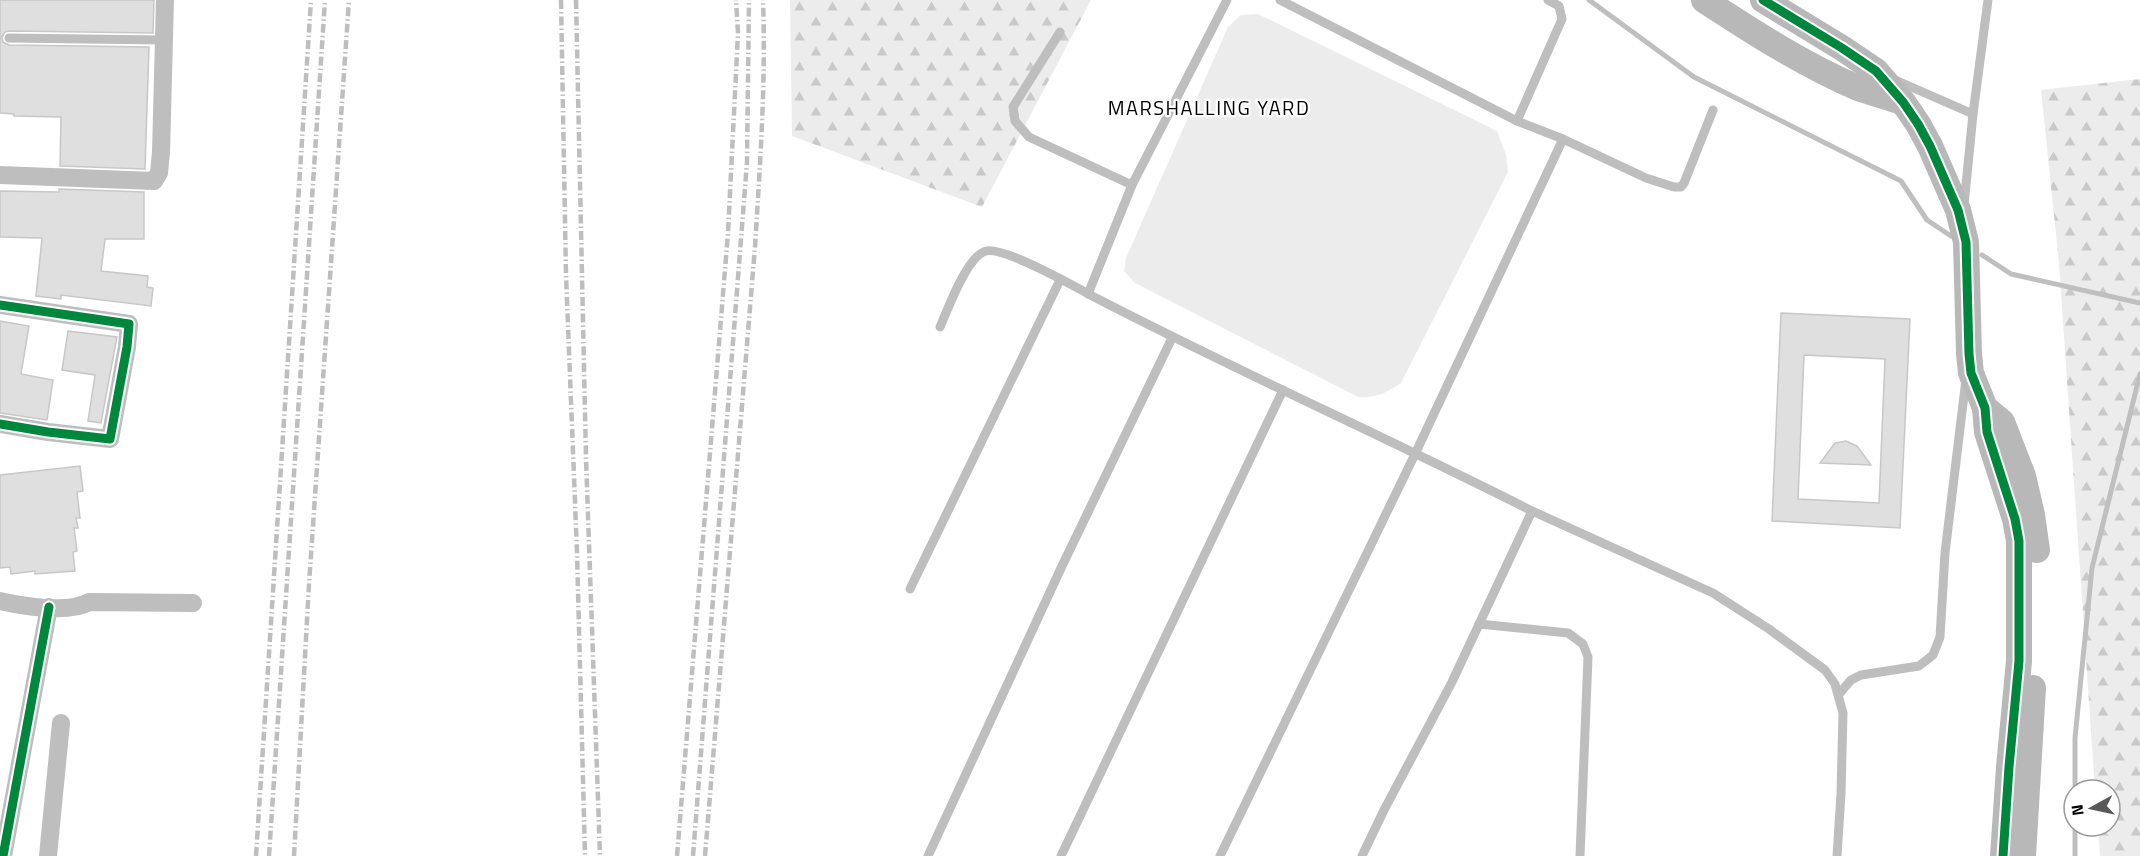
<svg xmlns="http://www.w3.org/2000/svg" width="2140" height="856" font-family="'Titillium Web',sans-serif">
<defs>
<pattern id="forest-firs" width="22" height="20" patternUnits="userSpaceOnUse" patternTransform="scale(1.5)"><rect width="22" height="20" fill="#ececec"/><path d="M5 1l3.5 6h-7zM16 11l3.5 6h-7z" fill="#c9c9c9"/></pattern>
</defs>
<rect width="100%" height="100%" fill="#fff"/>
<g fill="url(#forest-firs)">
<path d="M 790,0 L 1091,0 L 982,207 L 792,136 Z"/>
<path d="M 2140,79 L 2140,856 L 2100,856 L 2098,826 L 2110,826 L 2110,790 L 2095,790 L 2059,263 L 2041,90 Z"/>
</g>
<path fill="#ececec" d="M 1258,14 L 1497,131 L 1506,155 L 1508,172 L 1401,383 C 1387,393 1375,398 1358,397 L 1135,283 L 1124,271 L 1126,258 L 1228,27 L 1241,15 Z"/>
<g fill="none" stroke-linecap="round" stroke-linejoin="round">
<g stroke="#bfbfbf" stroke-width="5">
<path d="M 1589,0 L 1694,77 L 1901,181 L 1927,220 L 1951,236"/>
<path d="M 1982,255 L 2011,274 L 2140,303"/>
<path d="M 2075,790 L 2075,738 L 2092,568 L 2140,374"/>
<path d="M 2075,856 L 2075,826"/>
</g>
</g>
<g fill="#dfdfdf" stroke="#c7c7c7" stroke-width="1.5" fill-rule="evenodd">
<path d="M 0,0 L 154,0 L 153,33 L 9,31 L 5,32 L 2,37 L 3,42 L 9,45 L 149,47 L 145,169 L 60,166 L 61,117 L 14,116 L 14,114 L 0,113 Z"/>
<path d="M 59,189 L 144,192 L 144,239 L 105,239 L 101,271 L 148,276 L 147,287 L 153,288 L 151,306 L 61,295 L 61,299 L 36,296 L 42,238 L 0,237 L 0,191 L 59,192 Z"/>
<path d="M 1781,313 L 1910,319 L 1900,528 L 1772,521 ZM 1804,355 L 1885,359 L 1879,503 L 1798,499 Z"/>
<path d="M 0,321 L 29,326 L 21,374 L 53,380 L 47,420 L 0,413 Z"/>
<path d="M 68,331 L 117,337 L 101,423 L 88,421 L 95,375 L 62,370 Z"/>
<path d="M 1846,441 L 1857,446 L 1871,465 L 1820,463 L 1835,443 Z"/>
<path d="M 80,466 L 83,491 L 77,492 L 80,518 L 76,518 L 78,528 L 74,528 L 77,551 L 73,552 L 75,571 L 35,574 L 35,571 L 11,574 L 10,567 L 0,568 L 0,475 Z"/>
</g>
<g fill="none" stroke-linecap="round" stroke-linejoin="round">
<g stroke="#bebebe" stroke-width="9">
<path d="M 1280,0 L 1517,121 L 1563,139 L 1646,178 L 1674,187 L 1681,187 L 1684,183 L 1713,110"/>
<path d="M 1060,32 L 1013,107 L 1015,121 L 1029,137 L 1132,185"/>
<path d="M 9,38 L 165,40"/>
<path d="M 1893,79 L 1973,114"/>
<path d="M 1517,121 L 1562,19 L 1559,6 L 1548,0"/>
<path d="M 1964,205 L 1973,114 L 1988,0"/>
<path d="M 1088,294 L 1132,185 L 1227,0"/>
<path d="M 940,327 C 948,309 967,256 986,251 C 1004,246 1079,289 1098,299 C 1241,373 1388,438 1532,511 L 1452,682 L 1384,810 L 1362,856"/>
<path d="M 1532,511 L 1713,593 L 1769,629 L 1825,670 L 1835,684 L 1843,713 L 1841,794 L 1837,856"/>
<path d="M 910,589 L 1060,280"/>
<path d="M 1479,624 L 1568,633 L 1583,644 L 1588,657 L 1580,856"/>
<path d="M 1839,694 L 1851,680 L 1861,675 L 1919,666 L 1933,655 L 1940,637 L 1945,553 L 1966,379"/>
<path d="M 928,856 L 1062,566 L 1172,338"/>
<path d="M 1061,856 L 1283,390"/>
<path d="M 1220,856 L 1416,452 L 1563,139"/>
</g>
<g stroke="#bebebe" stroke-width="18">
<path d="M 0,175 L 154,181 L 159,173 L 161,152 L 165,0"/>
<path d="M 0,305 L 129,324 L 127,347 L 110,439 L 48,432 L 0,424"/>
<path d="M 0,601 C 22,606 69,614 89,602 L 193,603"/>
<path d="M 3,856 L 49,607"/>
<path d="M 48,856 L 61,723"/>
</g>
<g stroke="#b8b8b8" stroke-width="26">
<path d="M 1704,0 C 1753,32 1804,65 1858,88 C 1872,93 1888,97 1902,102"/>
<path d="M 1763,0 L 1842,48 L 1876,71 L 1903,102 L 1918,124 L 1930,146 L 1958,210 L 1966,242 L 1969,354 L 1971,373 L 1985,408 L 1987,432 L 2015,519 L 2019,541 L 2019,661 L 2009,767 L 2003,856"/>
<path d="M 1985,408 L 2002,422 L 2023,476 L 2032,515 L 2037,550"/>
<path d="M 2023,856 L 2033,688"/>
</g>
<g stroke="#bebebe" stroke-width="4.5" stroke-dasharray="9 3 1.5 3" stroke-linecap="butt">
<path d="M 561,0 L 566,275 L 577,552 L 585,856"/>
<path d="M 576,0 L 586,458 L 600,856"/>
<path d="M 256,856 L 311,0"/>
<path d="M 269,856 L 325,0"/>
<path d="M 294,856 L 309,584 L 349,0"/>
<path d="M 677,856 L 728,233 L 738,33 L 736,0"/>
<path d="M 693,856 L 747,162 L 749,0"/>
<path d="M 705,856 L 755,247 C 760,165 766,82 763,0"/>
</g>
<g stroke="#fff" stroke-width="13">
<g id="cycleway">
<path d="M 1763,0 L 1842,48 L 1876,71 L 1903,102 L 1918,124 L 1930,146 L 1958,210 L 1966,242 L 1969,354 L 1971,373 L 1985,408 L 1987,432 L 2015,519 L 2019,541 L 2019,661 L 2009,767 L 2003,856"/>
<path d="M 0,305 L 129,324 L 127,347 L 110,439 L 48,432 L 0,424"/>
<path d="M 3,856 L 49,607"/>
</g>
</g>
<use href="#cycleway" stroke="#00873e" stroke-width="9"/>
</g>
<g text-anchor="middle" dominant-baseline="central" stroke-width="4.5" stroke-linejoin="round" paint-order="stroke">
<g font-size="20" letter-spacing="1.5" fill="#000" stroke="#fff">
<text x="1209" y="107">MARSHALLING YARD</text>
</g>
</g>
<g transform="translate(2092 808) rotate(262)"><circle r="28" fill="#ffffff" stroke="#999999" stroke-width="1.5"/>
<path d="M0-4.5L10 22L0 15L-10 22Z" fill="#595959"/>
<text y="-9" font-size="16" font-weight="bold" text-anchor="middle" fill="#000000">N</text>
</g>
</svg>
